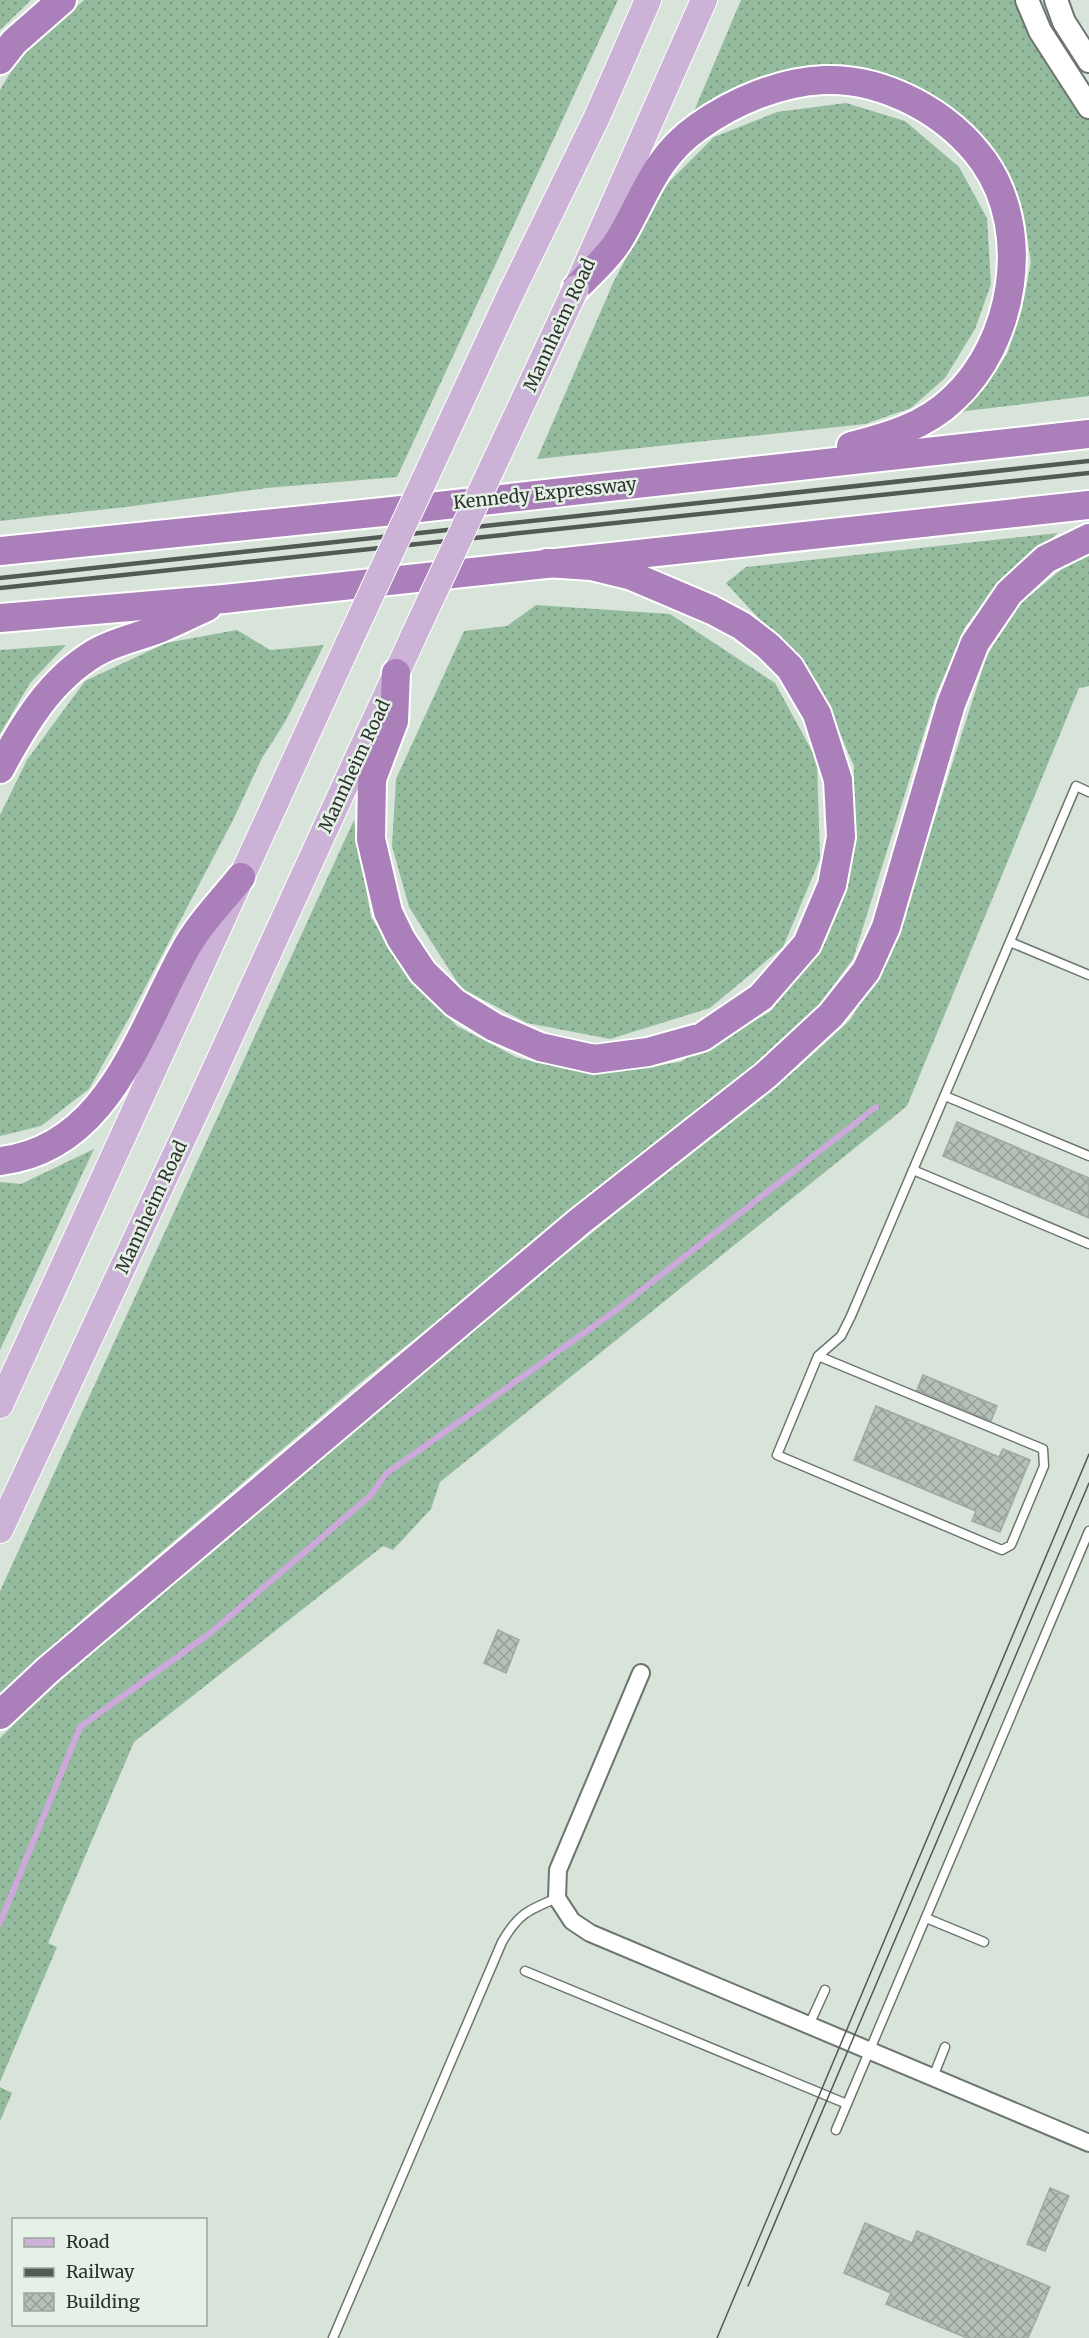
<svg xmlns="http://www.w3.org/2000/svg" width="1089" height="2338" font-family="Merriweather,serif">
<defs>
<pattern id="grass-dots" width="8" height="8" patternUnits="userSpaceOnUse" patternTransform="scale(1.5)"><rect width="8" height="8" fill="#95bb9e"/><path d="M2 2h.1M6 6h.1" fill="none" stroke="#7a9981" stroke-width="1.8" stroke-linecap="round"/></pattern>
<pattern id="building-cross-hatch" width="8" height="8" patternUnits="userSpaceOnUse" patternTransform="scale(1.5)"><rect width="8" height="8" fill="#b5c1b8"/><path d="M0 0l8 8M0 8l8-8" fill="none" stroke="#949d96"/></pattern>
</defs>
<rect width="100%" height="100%" fill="#d8e4da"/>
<g fill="url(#grass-dots)">
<path d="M 0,0 L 31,0 L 0,30 Z"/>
<path d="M 84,0 L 618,0 L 397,477 L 267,488 L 126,507 L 0,521 L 0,90 L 19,58 Z"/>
<path d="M 741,0 L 1018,0 L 1060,84 L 1089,120 L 1089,396 L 958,412 L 986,386 L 1007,354 L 1022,309 L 1031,262 L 1023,211 L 998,160 L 967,121 L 919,90 L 861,73 L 692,116 Z"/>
<path d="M 846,103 L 905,121 L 959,167 L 987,218 L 991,284 L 975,329 L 945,378 L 911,408 L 865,424 L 537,459 L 613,283 L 662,189 L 714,137 L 777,112 Z"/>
<path d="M 1058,533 L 1005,575 L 965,627 L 936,695 L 853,959 L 810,1017 L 725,1090 L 360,1383 L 92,1611 L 0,1694 L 0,1591 L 354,820 L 371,917 L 406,973 L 457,1026 L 518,1058 L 596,1074 L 680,1062 L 771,1011 L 827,939 L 852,855 L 854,766 L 818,683 L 726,583 L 746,567 Z"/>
<path d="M 1089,554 L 1089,686 L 1079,688 L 907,1106 L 440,1482 L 431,1509 L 393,1550 L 383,1546 L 134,1742 L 48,1943 L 57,1947 L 0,2082 L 0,1738 L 36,1702 L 159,1592 L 523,1288 L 799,1067 L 850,1020 L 888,959 L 902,921 L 987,655 L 1020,604 L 1070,562 Z"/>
<path d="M 536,605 L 670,614 L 775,683 L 817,760 L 820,859 L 783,947 L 710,1008 L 610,1039 L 527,1023 L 461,988 L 409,907 L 392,846 L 396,779 L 464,631 L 507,626 Z"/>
<path d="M 237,630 L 270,650 L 324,645 L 285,722 L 262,758 L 233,820 L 129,1018 L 89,1089 L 41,1126 L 0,1136 L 0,815 L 27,760 L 85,681 L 166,643 Z"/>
<path d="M 66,645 L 30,683 L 0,734 L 0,650 Z"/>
<path d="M 94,1149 L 0,1350 L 0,1182 L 21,1184 Z"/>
<path d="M 0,2087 L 12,2093 L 0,2121 Z"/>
</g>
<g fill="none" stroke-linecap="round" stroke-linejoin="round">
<path stroke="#cda8db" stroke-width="6" d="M 0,1923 L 80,1727 L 209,1634 L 370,1496 L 387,1473 L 615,1311 L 876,1107"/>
</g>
<g fill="url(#building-cross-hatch)" stroke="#9ea9a0" stroke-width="1.5">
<path d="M 957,1122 L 1089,1178 L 1089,1218 L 943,1156 Z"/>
<path d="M 923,1375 L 997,1406 L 991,1421 L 917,1390 Z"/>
<path d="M 876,1406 L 999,1457 L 1003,1449 L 1030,1460 L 1000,1532 L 972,1521 L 976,1511 L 854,1460 Z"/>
<path d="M 498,1630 L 519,1640 L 506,1673 L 484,1663 Z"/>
<path d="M 1050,2188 L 1069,2196 L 1045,2251 L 1027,2244 Z"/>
<path d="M 865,2223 L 912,2243 L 917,2231 L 1050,2287 L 1028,2338 L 967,2338 L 886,2304 L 891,2293 L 844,2273 Z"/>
</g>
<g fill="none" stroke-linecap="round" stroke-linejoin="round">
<g stroke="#6c766e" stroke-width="11">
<g id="lane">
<path d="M 1010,942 L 1089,975"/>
<path d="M 945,1096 L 1089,1156"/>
<path d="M 913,1170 L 1089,1244"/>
<path d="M 818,1356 L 1043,1449 L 1044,1466 L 1011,1545 L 1002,1550 L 777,1455 L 818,1356 L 841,1336 L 851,1316 L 1076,786 L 1089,792"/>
<path d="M 926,1918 L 984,1942"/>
<path d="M 525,1971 L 847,2104"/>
<path d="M 809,2025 L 825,1990"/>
<path d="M 933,2077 L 945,2047"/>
<path d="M 836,2130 L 1089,1531"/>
<path d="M 333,2338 L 502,1942 C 518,1914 528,1910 557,1898"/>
</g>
</g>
<g stroke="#6c766e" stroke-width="20">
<path id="street" d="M 641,1673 L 558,1870 L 557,1898 L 572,1921 L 590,1933 L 1089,2143"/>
</g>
<g stroke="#6c766e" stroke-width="26">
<g id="secondary">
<path d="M 1027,0 L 1040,31 L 1089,107"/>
<path d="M 1056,0 L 1064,22 L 1089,61"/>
</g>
</g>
<g stroke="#fff" stroke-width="28">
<g id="primary">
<path d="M 579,282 L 704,0"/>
<path d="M 511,293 L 597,117 L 648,0"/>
<path d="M 0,1405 L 349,642"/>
<path d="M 0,1530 L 206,1089 L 414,635"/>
</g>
</g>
<g stroke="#fff" stroke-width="32">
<g id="highway">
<path d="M 0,60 L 14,42 L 62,0"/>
<path d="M 576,288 C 590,273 608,258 619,240 C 645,197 654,158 698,127 C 734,101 780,82 824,80 C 885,78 949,113 984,162 C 1033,232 1014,343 953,399 C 925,426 888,437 851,446"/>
<path d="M 0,551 L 383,512 L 1089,434"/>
<path d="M 0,618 L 224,599 L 1089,505"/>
<path d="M 396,673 L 394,721 L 372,779 L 371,839 L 388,912 L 401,939 L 423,972 L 455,1003 L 494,1027 L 540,1047 L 594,1059 L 648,1052 L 702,1037 L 761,997 L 807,944 L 832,885 L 841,837 L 838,780 L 817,714 L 790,668 L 768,646 L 742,626 L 712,610 L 632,576 L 591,566 L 547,563"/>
<path d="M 0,769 C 24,724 50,680 95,653 C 115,641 139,637 161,628 C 176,622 191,614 207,607"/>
<path d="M 0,1161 C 108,1149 139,1032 185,950 C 199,924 222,901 241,877"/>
<path d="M 0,1715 L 48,1670 L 580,1221 L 766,1075 L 831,1015 L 866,971 L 886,927 L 951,704 L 975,643 L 1009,593 L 1046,559 L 1089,538"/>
</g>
</g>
<use href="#lane" stroke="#fff" stroke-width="8"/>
<use href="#street" stroke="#fff" stroke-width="16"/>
<use href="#secondary" stroke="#fff" stroke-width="22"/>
<use href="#primary" stroke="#ccb2d6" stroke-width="26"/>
<use href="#highway" stroke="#aa7fba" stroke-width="28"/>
<g stroke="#535955" stroke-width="1.5">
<path d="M 748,2286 L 1089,1483"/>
<path d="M 717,2338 L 1089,1454"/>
</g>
<g stroke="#535955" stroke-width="4.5">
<path d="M 0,578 L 1089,461"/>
<path d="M 0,588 L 1089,473"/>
</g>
<g stroke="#fff" stroke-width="28" stroke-linecap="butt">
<g id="primary-bridge">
<path d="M 414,635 L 576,288"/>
<path d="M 349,642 L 511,293"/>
</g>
</g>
<use href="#primary-bridge" stroke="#ccb2d6" stroke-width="26"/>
</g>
<g text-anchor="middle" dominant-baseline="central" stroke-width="5" stroke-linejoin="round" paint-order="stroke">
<g font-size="18" fill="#2e322f" stroke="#e5f1e7">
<text transform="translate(559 325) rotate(-65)">Mannheim Road</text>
<text transform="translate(545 493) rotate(-6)">Kennedy Expressway</text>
<text transform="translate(354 766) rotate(-65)">Mannheim Road</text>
<text transform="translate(151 1207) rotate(-65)">Mannheim Road</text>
</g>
</g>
<rect x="12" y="2218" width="195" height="108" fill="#e5f1e7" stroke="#9ca59d" stroke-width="1.5"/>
<rect x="24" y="2238" width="30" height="9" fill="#ccb2d6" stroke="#9ca59d" stroke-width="1.5"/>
<text x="66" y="2248" font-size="18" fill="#2e322f">Road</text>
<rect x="24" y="2268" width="30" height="9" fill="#535955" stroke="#9ca59d" stroke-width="1.5"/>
<text x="66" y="2278" font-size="18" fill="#2e322f">Railway</text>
<rect x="24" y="2293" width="30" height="18" fill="url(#building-cross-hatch)" stroke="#9ca59d" stroke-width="1.5"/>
<text x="66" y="2308" font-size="18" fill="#2e322f">Building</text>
</svg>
